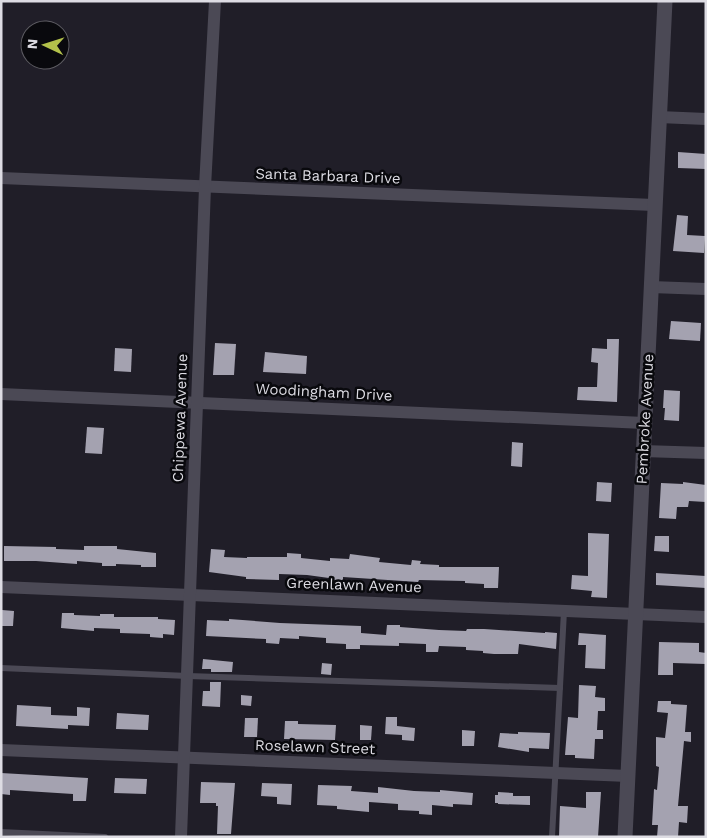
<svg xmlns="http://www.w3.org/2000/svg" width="707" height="838" font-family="'Work Sans',sans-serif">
<rect width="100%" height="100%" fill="#201e28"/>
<g fill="#a4a2b0">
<path d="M 678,152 L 706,154 L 706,169 L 678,168 Z"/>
<path d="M 677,215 L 688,216 L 687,235 L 705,236 L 704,253 L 673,251 Z"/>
<path d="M 671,321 L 701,323 L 700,341 L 669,339 Z"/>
<path d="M 607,339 L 619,339 L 617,402 L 577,400 L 578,387 L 597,387 L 598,363 L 591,362 L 592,348 L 607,349 Z"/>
<path d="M 215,343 L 236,344 L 234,375 L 213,375 Z"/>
<path d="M 115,348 L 132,349 L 131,372 L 114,371 Z"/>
<path d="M 265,352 L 307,356 L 306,374 L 263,372 Z"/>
<path d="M 664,390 L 680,391 L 679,421 L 664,420 L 665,408 L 663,408 Z"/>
<path d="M 87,427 L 104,428 L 102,454 L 85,453 Z"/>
<path d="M 512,442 L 523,443 L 522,467 L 511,466 Z"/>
<path d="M 597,482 L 612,483 L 611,502 L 596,501 Z"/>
<path d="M 683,482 L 706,485 L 706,502 L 689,501 L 688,507 L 677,507 L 676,519 L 659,518 L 661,483 L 683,484 Z"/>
<path d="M 588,533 L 609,534 L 607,598 L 591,597 L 592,591 L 571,589 L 572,575 L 588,576 Z"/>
<path d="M 655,536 L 669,536 L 669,552 L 654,551 Z"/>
<path d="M 4,546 L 56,547 L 56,549 L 84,550 L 84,546 L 117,546 L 117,549 L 156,553 L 156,567 L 141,567 L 141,565 L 116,564 L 116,566 L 102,566 L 102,563 L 77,561 L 77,564 L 36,561 L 4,561 Z"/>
<path d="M 211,549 L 225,550 L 224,557 L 247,558 L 247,557 L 287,557 L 287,553 L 301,554 L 301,558 L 330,561 L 330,558 L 349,559 L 350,554 L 380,558 L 379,562 L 411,565 L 412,560 L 421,561 L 420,564 L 439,565 L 439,567 L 499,567 L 498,588 L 484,588 L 484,584 L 465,583 L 465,581 L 419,580 L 418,582 L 343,577 L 343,581 L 329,580 L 329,578 L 307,575 L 279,574 L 279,580 L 246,579 L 246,577 L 209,572 Z"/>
<path d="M 656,573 L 706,576 L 706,588 L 656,585 Z"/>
<path d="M 2,610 L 14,611 L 13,626 L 1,626 Z"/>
<path d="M 62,613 L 74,613 L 74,615 L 100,616 L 100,614 L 114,614 L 114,617 L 158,617 L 158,619 L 175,620 L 174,635 L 163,634 L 163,638 L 150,637 L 150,634 L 120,633 L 120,629 L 94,628 L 94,631 L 61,628 Z"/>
<path d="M 229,619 L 280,623 L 361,626 L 361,633 L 386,635 L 387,625 L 400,625 L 400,627 L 439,630 L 466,631 L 467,629 L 484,629 L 545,633 L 545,632 L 557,633 L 556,649 L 519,644 L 518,654 L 494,654 L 483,653 L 483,651 L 466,650 L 466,647 L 439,646 L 438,652 L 426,652 L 426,644 L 399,643 L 399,646 L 360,645 L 360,649 L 346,649 L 346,644 L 326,643 L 326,638 L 299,636 L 299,639 L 280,638 L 279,644 L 266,643 L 266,639 L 206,636 L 207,620 L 229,621 Z"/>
<path d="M 579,633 L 606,635 L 605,669 L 585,668 L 586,645 L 578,645 Z"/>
<path d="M 659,642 L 699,643 L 699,652 L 706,653 L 706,664 L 673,663 L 673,675 L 658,675 Z"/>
<path d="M 203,659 L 233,662 L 232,672 L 211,672 L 211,669 L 202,669 Z"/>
<path d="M 322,663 L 332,664 L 331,675 L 321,674 Z"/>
<path d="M 210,682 L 221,682 L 220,707 L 202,706 L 203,691 L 210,691 Z"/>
<path d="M 579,685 L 596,686 L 595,697 L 605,698 L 605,711 L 598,711 L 597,730 L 603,730 L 603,739 L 595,739 L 594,759 L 575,758 L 575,755 L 565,755 L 568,717 L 578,718 Z"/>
<path d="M 241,695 L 252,696 L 251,706 L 241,705 Z"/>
<path d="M 658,701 L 671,701 L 671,704 L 687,705 L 685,732 L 691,732 L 691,742 L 684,741 L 678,806 L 688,806 L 687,823 L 679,822 L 678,837 L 657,837 L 658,825 L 652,825 L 654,789 L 657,790 L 659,767 L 656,766 L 656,737 L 665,738 L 668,713 L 657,712 Z"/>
<path d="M 17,705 L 51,707 L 51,715 L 77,716 L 77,707 L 90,708 L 89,726 L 68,725 L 68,729 L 16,726 Z"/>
<path d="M 117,713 L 149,715 L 148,730 L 116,729 Z"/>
<path d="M 386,717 L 397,717 L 397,726 L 415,728 L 414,741 L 402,740 L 402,735 L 385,734 Z"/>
<path d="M 245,718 L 258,718 L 257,737 L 244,737 Z"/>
<path d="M 285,721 L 298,721 L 298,724 L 336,725 L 335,740 L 284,739 Z"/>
<path d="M 360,725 L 372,726 L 371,740 L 360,740 Z"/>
<path d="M 462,730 L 475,731 L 474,746 L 462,746 Z"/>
<path d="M 518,732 L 550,733 L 549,749 L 529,748 L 529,752 L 498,747 L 500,733 L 518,734 Z"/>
<path d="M 1,773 L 88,778 L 86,801 L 73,801 L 73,794 L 10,790 L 10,795 L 1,794 Z"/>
<path d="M 115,778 L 147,779 L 146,794 L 114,793 Z"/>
<path d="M 201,782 L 235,783 L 231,834 L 217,834 L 218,806 L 216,806 L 216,803 L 200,803 Z"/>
<path d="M 262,783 L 292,784 L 291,805 L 277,804 L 277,797 L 261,796 Z"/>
<path d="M 318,785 L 352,786 L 351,791 L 378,793 L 378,787 L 414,791 L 440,792 L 440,790 L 473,793 L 472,805 L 453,804 L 453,807 L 432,805 L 432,815 L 419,814 L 419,811 L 398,810 L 398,804 L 369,802 L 369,812 L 337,809 L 337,806 L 317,805 Z"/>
<path d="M 498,792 L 513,793 L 513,796 L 530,796 L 530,805 L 498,804 L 498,803 L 495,803 L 495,795 L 498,795 Z"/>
<path d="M 586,792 L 601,792 L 598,837 L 559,837 L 560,806 L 586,808 Z"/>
</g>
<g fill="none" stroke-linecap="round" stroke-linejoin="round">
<g stroke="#4b4955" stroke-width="6">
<path d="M 1,668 L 188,676 L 560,688"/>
<path d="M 1,832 L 105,837"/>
<path d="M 552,837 L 564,611"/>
</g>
<g stroke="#4b4955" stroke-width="12">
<path d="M 659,117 L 706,119"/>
<path d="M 1,178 L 654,205"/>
<path d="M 651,287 L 706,289"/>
<path d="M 1,394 L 644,423"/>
<path d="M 643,451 L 706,453"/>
<path d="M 1,587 L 706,617"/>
<path d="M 1,750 L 628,776"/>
<path d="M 181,837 L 205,187 L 215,1"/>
</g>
<path stroke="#4b4955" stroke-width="15" d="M 625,837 L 665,1"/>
</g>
<g text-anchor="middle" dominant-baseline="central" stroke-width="5" stroke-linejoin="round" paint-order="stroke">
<g font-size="15" fill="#dddce3" stroke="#09090d">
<text transform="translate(328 176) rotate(2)">Santa Barbara Drive</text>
<text transform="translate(324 392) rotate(3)">Woodingham Drive</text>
<text transform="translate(180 418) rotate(-88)">Chippewa Avenue</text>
<text transform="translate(645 419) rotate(-87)">Pembroke Avenue</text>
<text transform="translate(354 585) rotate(2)">Greenlawn Avenue</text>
<text transform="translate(315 747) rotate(2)">Roselawn Street</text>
</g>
</g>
<rect width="707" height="838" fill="none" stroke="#dddce3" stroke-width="5"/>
<g transform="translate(45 45) rotate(274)"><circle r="24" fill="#09090d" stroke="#5e5d63"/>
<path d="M0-4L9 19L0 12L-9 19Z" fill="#b3c24b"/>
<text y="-8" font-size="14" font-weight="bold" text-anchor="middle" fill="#dddce3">N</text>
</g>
</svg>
